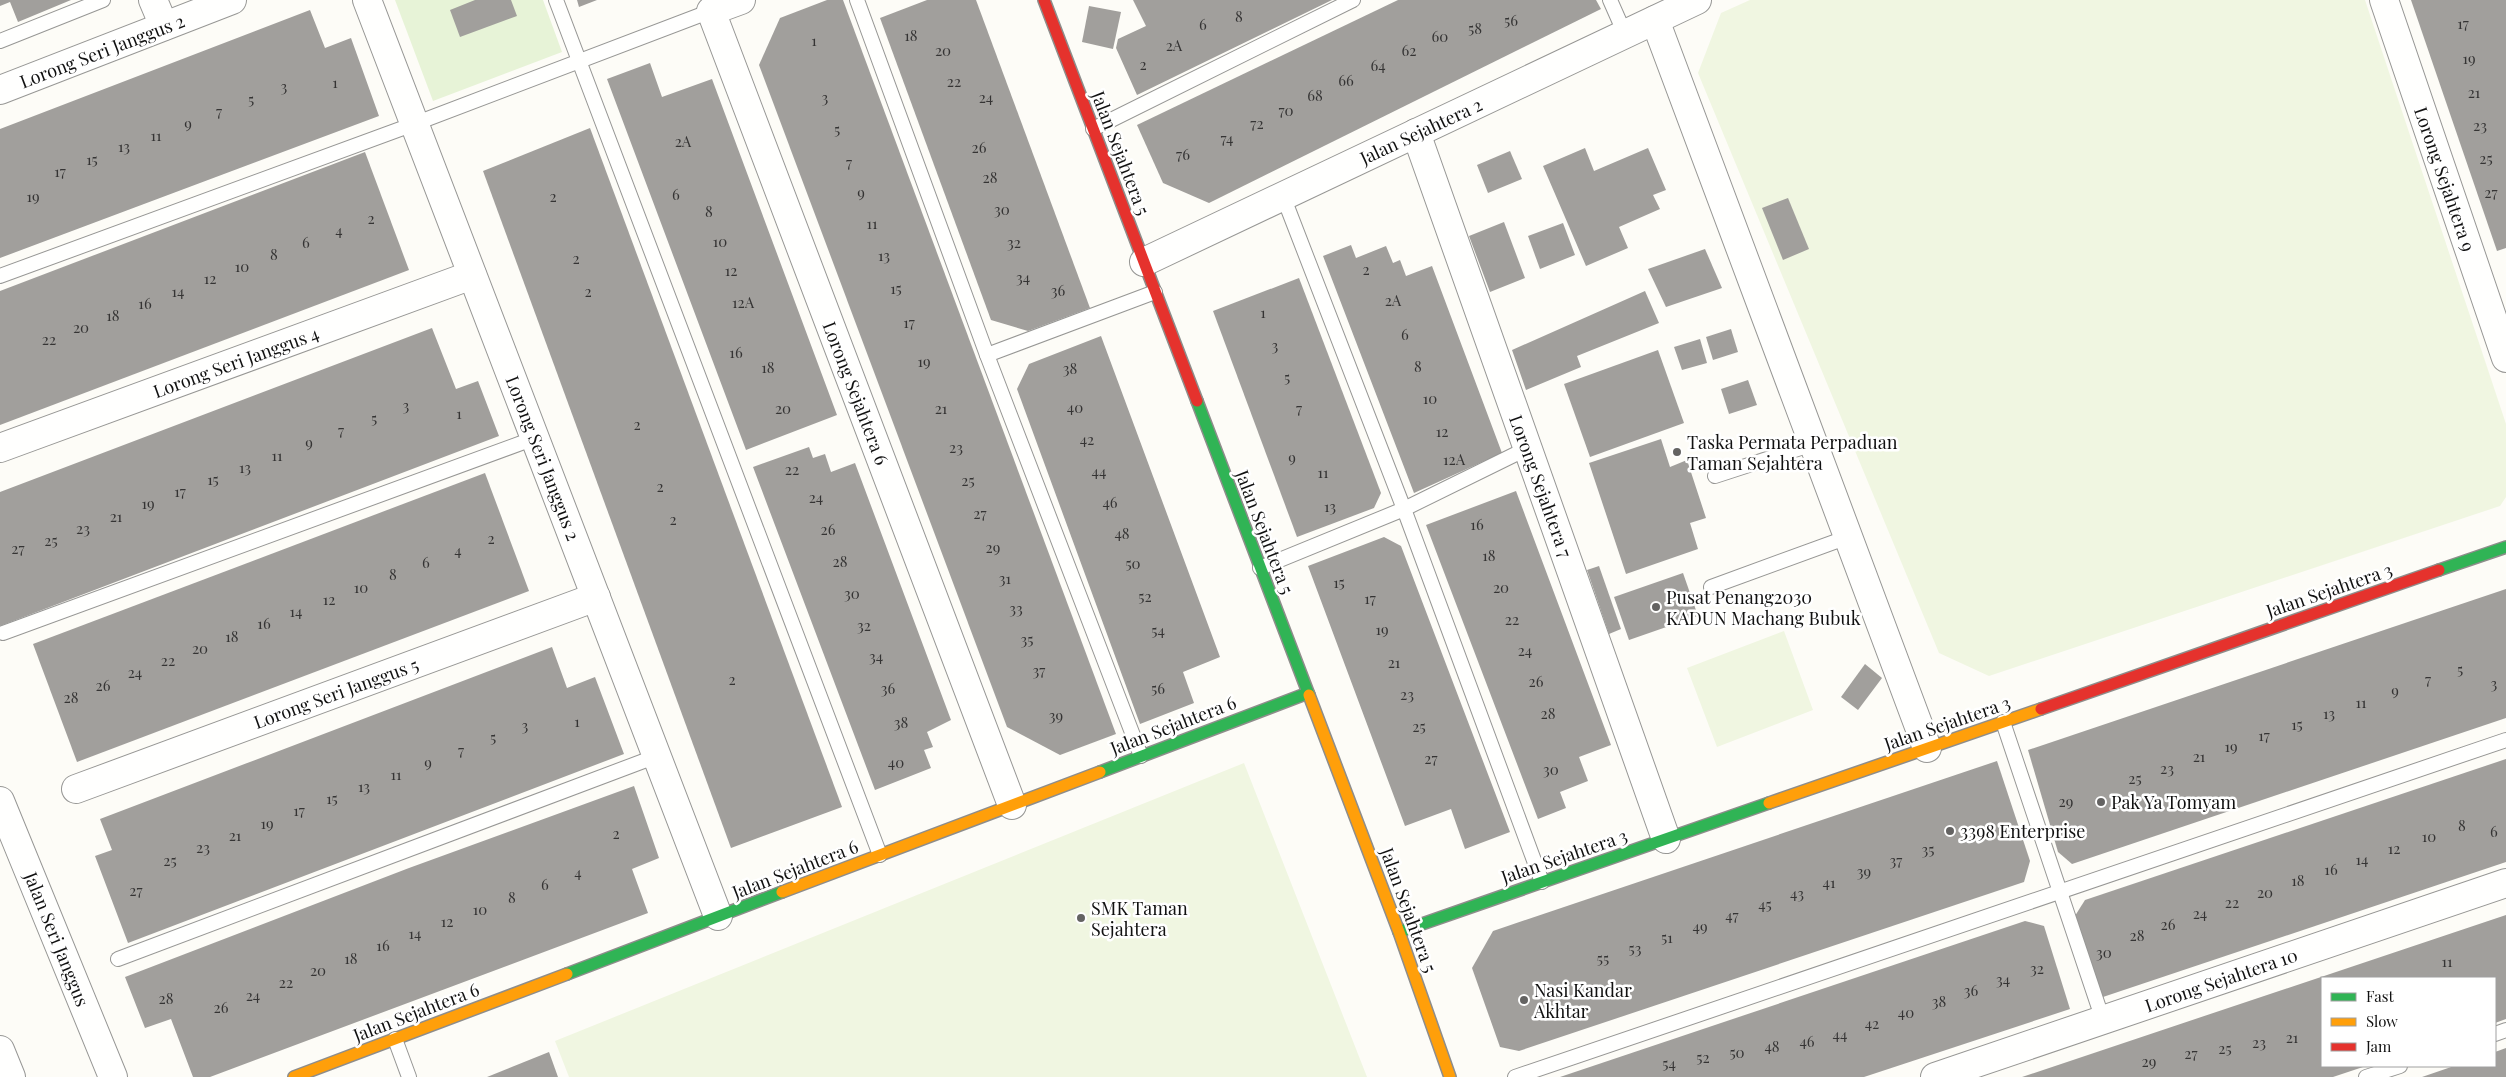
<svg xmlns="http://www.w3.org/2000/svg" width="2506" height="1077" font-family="'Playfair Display',serif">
<rect width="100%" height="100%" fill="#fdfcf7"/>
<path fill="#e7f3d7" d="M 395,0 L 543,0 L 562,52 L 433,101 Z"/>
<g fill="#f0f6e1">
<path d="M 1750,0 L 2365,0 L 2506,424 L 2506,497 L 2500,506 L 1989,676 L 1939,653 L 1698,73 L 1721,13 Z"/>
<path d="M 1784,631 L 1813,710 L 1717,747 L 1687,668 Z"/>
<path d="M 1244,763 L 1367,1077 L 569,1077 L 555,1041 Z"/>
</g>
<g fill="#a19f9c">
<path d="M 0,0 L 71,0 L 18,22 L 10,2 L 0,6 Z"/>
<path d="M 475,0 L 511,0 L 517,16 L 460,37 L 450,10 Z"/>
<path d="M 577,0 L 597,0 L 579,7 Z"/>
<path d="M 827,0 L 843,0 L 1116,734 L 1060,755 L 1007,727 L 759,65 L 780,18 Z"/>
<path d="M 927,0 L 976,0 L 1090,308 L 1028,331 L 991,320 L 880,18 Z"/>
<path d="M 1133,0 L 1332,0 L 1137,95 L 1116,48 L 1118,39 L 1146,26 Z"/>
<path d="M 1398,0 L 1596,0 L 1601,9 L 1209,203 L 1163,183 L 1137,125 Z"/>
<path d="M 2411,0 L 2506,0 L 2506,248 L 2497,251 Z"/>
<path d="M 1089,6 L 1121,12 L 1113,49 L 1082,42 Z"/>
<path d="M 310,10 L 325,48 L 351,38 L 379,116 L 0,258 L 0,129 Z"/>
<path d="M 650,63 L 662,97 L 712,79 L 837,415 L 746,450 L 607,79 Z"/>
<path d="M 590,128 L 842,807 L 731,848 L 483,171 Z"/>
<path d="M 1585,148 L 1594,171 L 1648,148 L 1666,190 L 1653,195 L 1660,209 L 1619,227 L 1628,248 L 1586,266 L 1543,166 Z"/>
<path d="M 1510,151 L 1522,179 L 1488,193 L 1477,165 Z"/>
<path d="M 365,152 L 409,270 L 0,425 L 0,291 Z"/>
<path d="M 1788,198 L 1809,249 L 1783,260 L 1762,208 Z"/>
<path d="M 1504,222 L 1525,278 L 1490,292 L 1469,236 Z"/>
<path d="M 1563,223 L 1575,255 L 1540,269 L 1528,236 Z"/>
<path d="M 1351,245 L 1356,258 L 1386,246 L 1393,263 L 1400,260 L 1406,276 L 1432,266 L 1502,453 L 1414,493 L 1323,256 Z"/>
<path d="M 1705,249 L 1722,288 L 1666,307 L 1648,269 Z"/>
<path d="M 1299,278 L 1381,493 L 1374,508 L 1297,537 L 1213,311 Z"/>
<path d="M 1645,291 L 1659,323 L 1577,356 L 1581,367 L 1526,390 L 1512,350 Z"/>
<path d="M 432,328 L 456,389 L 478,381 L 499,436 L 0,626 L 0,492 Z"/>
<path d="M 1731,329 L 1738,352 L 1713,360 L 1706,337 Z"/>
<path d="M 1101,336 L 1220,657 L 1183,672 L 1194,703 L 1140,724 L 1017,389 L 1029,364 Z"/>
<path d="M 1700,339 L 1707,363 L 1682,370 L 1674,347 Z"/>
<path d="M 1658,350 L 1684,423 L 1590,457 L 1564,384 Z"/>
<path d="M 1748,380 L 1757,405 L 1729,414 L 1721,389 Z"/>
<path d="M 1661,439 L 1670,467 L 1687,460 L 1706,518 L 1690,523 L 1698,549 L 1626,574 L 1589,463 Z"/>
<path d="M 809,447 L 813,458 L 825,454 L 831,472 L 855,463 L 951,720 L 927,732 L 933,747 L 924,750 L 931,768 L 875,790 L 753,467 Z"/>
<path d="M 485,473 L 529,591 L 77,762 L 33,644 Z"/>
<path d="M 1516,491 L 1611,745 L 1579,757 L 1588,781 L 1560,792 L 1566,808 L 1538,819 L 1426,525 Z"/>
<path d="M 1384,537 L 1401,546 L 1510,832 L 1465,849 L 1451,809 L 1405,826 L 1308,566 Z"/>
<path d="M 1599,566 L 1621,629 L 1609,634 L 1587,570 Z"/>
<path d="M 1683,573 L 1698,616 L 1629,640 L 1614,597 Z"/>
<path d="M 2506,589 L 2506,718 L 2072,864 L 2058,852 L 2028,750 Z"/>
<path d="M 552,647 L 567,688 L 595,677 L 624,754 L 128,943 L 95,856 L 112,850 L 100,819 Z"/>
<path d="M 1865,664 L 1882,678 L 1858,710 L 1841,697 Z"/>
<path d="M 2506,759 L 2506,862 L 2097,999 L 2073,919 L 2085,900 Z"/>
<path d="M 1997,761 L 2030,861 L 2024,882 L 1519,1051 L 1500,1047 L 1472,968 L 1493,931 Z"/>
<path d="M 634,786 L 659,858 L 632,869 L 648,913 L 210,1077 L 193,1077 L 171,1019 L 145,1028 L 125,977 L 409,868 Z"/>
<path d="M 2506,915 L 2506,1019 L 2495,1023 L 2495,978 L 2322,978 L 2322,1066 L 2366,1066 L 2333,1077 L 2022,1077 Z"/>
<path d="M 2025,921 L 2044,926 L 2070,1009 L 1864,1077 L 1560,1077 Z"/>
<path d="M 2506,1048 L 2506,1077 L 2422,1077 L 2454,1066 L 2495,1066 L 2495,1052 Z"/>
<path d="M 549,1052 L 558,1077 L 487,1077 Z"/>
</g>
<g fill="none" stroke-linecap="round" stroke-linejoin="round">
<g stroke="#979795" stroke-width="16">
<g id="lane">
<path d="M 556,0 L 880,855"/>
<path d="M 857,0 L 987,355 L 1141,756"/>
<path d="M 1610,0 L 1625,34"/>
<path d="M 0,41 L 103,0"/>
<path d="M 1093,129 L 1353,0"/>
<path d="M 1283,196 L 1404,509 L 1542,882"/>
<path d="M 0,276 L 414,124 L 711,11"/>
<path d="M 987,355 L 1155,292"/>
<path d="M 1715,476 L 1813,444"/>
<path d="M 1260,568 L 1404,509 L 1528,448"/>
<path d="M 1711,587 L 1848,537"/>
<path d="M 3,633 L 535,438"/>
<path d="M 2003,722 L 2103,1020"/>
<path d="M 118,959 L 657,756"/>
<path d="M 2495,1034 L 2506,1030"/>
<path d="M 395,1039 L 409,1077"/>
<path d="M 1515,1077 L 2506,740"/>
<path d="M 2366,1077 L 2400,1066"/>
</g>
</g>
<g stroke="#979795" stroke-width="30">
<g id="street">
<path d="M 153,0 L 164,26"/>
<path d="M 367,0 L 718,916"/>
<path d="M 741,0 L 711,11 L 1012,805"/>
<path d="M 2384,0 L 2506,358"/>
<path d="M 1655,20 L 1927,748"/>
<path d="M 0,90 L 232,0"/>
<path d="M 1416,133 L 1666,839"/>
<path d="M 1144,262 L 1697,0"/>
<path d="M 0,448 L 472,275"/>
<path d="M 76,789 L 596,597"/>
<path d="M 0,801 L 113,1077"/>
<path d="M 0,1050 L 11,1077"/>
<path d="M 1935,1077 L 2506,883"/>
</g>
</g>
<g stroke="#8e8d8b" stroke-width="14">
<g id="fast">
<path d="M 1197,401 L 1309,695"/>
<path d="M 2439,570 L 2506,547"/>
<path d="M 1100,772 L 1308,693"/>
<path d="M 1399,932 L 1769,803"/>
<path d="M 567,974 L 782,892"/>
</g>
</g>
<g stroke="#8e8d8b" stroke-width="14">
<g id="slow">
<path d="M 1309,695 L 1399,932 L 1450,1077"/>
<path d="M 1769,803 L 2041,709"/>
<path d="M 782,892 L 1100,772"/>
<path d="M 294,1077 L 567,974"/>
</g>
</g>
<g stroke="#8e8d8b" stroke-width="14">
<g id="jam">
<path d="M 1044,0 L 1197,401"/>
<path d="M 2041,709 L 2439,570"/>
</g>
</g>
<use href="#lane" stroke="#fffffe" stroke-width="14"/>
<use href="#street" stroke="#fffffe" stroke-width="28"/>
<use href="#fast" stroke="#30b455" stroke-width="11"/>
<use href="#slow" stroke="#ff9f0a" stroke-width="11"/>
<use href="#jam" stroke="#e5322d" stroke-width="11"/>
</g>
<g fill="#646362" stroke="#fff" stroke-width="2">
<circle cx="1677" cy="452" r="5"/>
<circle cx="1656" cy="607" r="5"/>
<circle cx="2101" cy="802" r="5"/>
<circle cx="1950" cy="831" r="5"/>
<circle cx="1081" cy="918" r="5"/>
<circle cx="1524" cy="1000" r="5"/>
</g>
<g text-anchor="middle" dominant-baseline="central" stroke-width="5" stroke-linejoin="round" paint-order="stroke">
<g font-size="15" fill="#353434">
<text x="1239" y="16">8</text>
<text x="1511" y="20">56</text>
<text x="2463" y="23">17</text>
<text x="1203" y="24">6</text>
<text x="1475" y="28">58</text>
<text x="911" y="35">18</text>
<text x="1440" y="36">60</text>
<text x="814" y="40">1</text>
<text x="1174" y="45">2A</text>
<text x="943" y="50">20</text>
<text x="1409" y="50">62</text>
<text x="2469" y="58">19</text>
<text x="1143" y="64">2</text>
<text x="1378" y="65">64</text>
<text x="1346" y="80">66</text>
<text x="954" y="81">22</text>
<text x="335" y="82">1</text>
<text x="284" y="86">3</text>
<text x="2474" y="92">21</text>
<text x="1315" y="95">68</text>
<text x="825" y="97">3</text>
<text x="986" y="97">24</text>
<text x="251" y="99">5</text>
<text x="1286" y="110">70</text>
<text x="219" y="111">7</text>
<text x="188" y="123">9</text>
<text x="1257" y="123">72</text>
<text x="2480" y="125">23</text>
<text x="837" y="129">5</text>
<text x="156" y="135">11</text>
<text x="1227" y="138">74</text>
<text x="683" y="141">2A</text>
<text x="124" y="146">13</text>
<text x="979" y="147">26</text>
<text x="1183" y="154">76</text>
<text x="2486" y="158">25</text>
<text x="92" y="159">15</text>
<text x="849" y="162">7</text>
<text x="60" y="171">17</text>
<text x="990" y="177">28</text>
<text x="861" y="192">9</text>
<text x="2491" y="192">27</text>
<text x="676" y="194">6</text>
<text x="33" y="196">19</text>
<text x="553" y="196">2</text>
<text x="1002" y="209">30</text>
<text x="709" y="211">8</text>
<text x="371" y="218">2</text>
<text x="872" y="223">11</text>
<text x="339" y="230">4</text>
<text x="720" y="241">10</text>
<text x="306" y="242">6</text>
<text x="1014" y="242">32</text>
<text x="274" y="254">8</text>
<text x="884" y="255">13</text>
<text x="576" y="258">2</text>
<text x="242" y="266">10</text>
<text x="1366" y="269">2</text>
<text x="731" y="270">12</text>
<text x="1023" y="277">34</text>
<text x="210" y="278">12</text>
<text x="896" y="288">15</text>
<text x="1058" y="290">36</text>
<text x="178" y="291">14</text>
<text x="588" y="291">2</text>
<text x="1393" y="300">2A</text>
<text x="743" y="302">12A</text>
<text x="145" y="303">16</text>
<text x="1263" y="312">1</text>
<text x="113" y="315">18</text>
<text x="909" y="322">17</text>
<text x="81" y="327">20</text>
<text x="1405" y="334">6</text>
<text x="49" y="339">22</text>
<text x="1275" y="345">3</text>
<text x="736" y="352">16</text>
<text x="924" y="361">19</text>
<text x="1418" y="366">8</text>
<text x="768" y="367">18</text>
<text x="1070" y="368">38</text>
<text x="1287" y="377">5</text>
<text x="1430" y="398">10</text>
<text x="406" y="405">3</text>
<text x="1075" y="407">40</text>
<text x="783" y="408">20</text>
<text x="941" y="408">21</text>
<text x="1299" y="408">7</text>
<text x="459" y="413">1</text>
<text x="374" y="418">5</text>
<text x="637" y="424">2</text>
<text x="341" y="430">7</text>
<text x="1442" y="431">12</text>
<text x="1087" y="439">42</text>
<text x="309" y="442">9</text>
<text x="956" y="447">23</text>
<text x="277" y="455">11</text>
<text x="1292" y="457">9</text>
<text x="1454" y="459">12A</text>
<text x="245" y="467">13</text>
<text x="792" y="469">22</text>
<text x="1099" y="471">44</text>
<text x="1323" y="472">11</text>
<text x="213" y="479">15</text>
<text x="968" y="480">25</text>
<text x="660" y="486">2</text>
<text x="180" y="491">17</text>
<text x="816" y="497">24</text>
<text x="1110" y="502">46</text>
<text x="148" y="503">19</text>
<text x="1330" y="506">13</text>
<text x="980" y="513">27</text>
<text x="116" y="516">21</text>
<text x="673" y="519">2</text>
<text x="1477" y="524">16</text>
<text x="83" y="528">23</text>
<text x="828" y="529">26</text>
<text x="1122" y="533">48</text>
<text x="491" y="538">2</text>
<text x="51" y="540">25</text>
<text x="993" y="547">29</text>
<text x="18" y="548">27</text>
<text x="458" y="550">4</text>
<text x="1489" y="555">18</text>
<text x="840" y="561">28</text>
<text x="426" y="562">6</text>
<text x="1133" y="563">50</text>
<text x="393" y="574">8</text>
<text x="1005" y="578">31</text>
<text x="1339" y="582">15</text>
<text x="361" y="587">10</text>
<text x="1501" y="587">20</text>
<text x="852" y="593">30</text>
<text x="1145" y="596">52</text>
<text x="1370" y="598">17</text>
<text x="329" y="599">12</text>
<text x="1016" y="608">33</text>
<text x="296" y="611">14</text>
<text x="1512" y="619">22</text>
<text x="264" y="623">16</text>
<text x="864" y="625">32</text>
<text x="1382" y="629">19</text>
<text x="1158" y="630">54</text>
<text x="232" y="636">18</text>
<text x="1027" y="639">35</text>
<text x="200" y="648">20</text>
<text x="1525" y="650">24</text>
<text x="876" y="656">34</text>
<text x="168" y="660">22</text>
<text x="1394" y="662">21</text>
<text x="2460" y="669">5</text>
<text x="1039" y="670">37</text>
<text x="135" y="672">24</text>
<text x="732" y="679">2</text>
<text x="2428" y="679">7</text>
<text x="1536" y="681">26</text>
<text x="2494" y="683">3</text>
<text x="103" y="685">26</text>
<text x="888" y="688">36</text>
<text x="1158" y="688">56</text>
<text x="2395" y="690">9</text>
<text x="1407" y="694">23</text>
<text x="71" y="697">28</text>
<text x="2361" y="702">11</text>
<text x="1548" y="713">28</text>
<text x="2329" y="713">13</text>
<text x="1056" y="715">39</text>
<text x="577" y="721">1</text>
<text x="901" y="722">38</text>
<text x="2297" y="724">15</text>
<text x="525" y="725">3</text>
<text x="1419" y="726">25</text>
<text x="2264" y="735">17</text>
<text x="493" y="737">5</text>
<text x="2231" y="746">19</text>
<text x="461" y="750">7</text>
<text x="2199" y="756">21</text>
<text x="1431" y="758">27</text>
<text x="428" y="762">9</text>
<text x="896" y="762">40</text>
<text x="2167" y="768">23</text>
<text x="1551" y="769">30</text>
<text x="396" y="774">11</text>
<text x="2135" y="778">25</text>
<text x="364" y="786">13</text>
<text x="332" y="798">15</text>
<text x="2066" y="801">29</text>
<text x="299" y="810">17</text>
<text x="267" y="823">19</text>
<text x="2462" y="825">8</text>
<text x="2494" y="831">6</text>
<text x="616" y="833">2</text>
<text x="235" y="835">21</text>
<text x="2429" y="836">10</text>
<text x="203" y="847">23</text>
<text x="2394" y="848">12</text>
<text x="1928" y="849">35</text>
<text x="2362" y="859">14</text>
<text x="170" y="860">25</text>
<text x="1896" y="860">37</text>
<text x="2331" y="869">16</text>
<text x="1864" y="871">39</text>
<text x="578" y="872">4</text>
<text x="2298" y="880">18</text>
<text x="1829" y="882">41</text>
<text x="545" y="884">6</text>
<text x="136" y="890">27</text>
<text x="2265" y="892">20</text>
<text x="1797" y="893">43</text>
<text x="512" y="897">8</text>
<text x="2232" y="902">22</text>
<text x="1765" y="904">45</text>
<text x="480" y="909">10</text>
<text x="2200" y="913">24</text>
<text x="1732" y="915">47</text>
<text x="447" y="921">12</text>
<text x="2168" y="924">26</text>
<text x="1700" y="926">49</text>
<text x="415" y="933">14</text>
<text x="2137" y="935">28</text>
<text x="1667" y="937">51</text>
<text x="383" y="945">16</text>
<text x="1635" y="948">53</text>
<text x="2104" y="952">30</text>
<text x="351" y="958">18</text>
<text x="1603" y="958">55</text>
<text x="2447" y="961">11</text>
<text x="2037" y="968">32</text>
<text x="318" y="970">20</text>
<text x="2003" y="979">34</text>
<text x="286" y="982">22</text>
<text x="1971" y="990">36</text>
<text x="253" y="995">24</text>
<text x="166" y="998">28</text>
<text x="1939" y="1001">38</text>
<text x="221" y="1007">26</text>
<text x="1906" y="1012">40</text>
<text x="1872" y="1023">42</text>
<text x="1840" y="1034">44</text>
<text x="2292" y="1037">21</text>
<text x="1807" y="1041">46</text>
<text x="2259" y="1042">23</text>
<text x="1772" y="1046">48</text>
<text x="2225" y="1048">25</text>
<text x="1737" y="1052">50</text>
<text x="2191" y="1053">27</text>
<text x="1703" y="1057">52</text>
<text x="2149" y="1061">29</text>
<text x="1669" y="1063">54</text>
</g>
<g font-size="18" fill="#111" stroke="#fff">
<text transform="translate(102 51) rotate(-21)">Lorong Seri Janggus 2</text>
<text transform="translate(1421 131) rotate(-25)">Jalan Sejahtera 2</text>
<text transform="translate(1121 153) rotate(69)">Jalan Sejahtera 5</text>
<text transform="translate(2445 179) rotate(71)">Lorong Sejahtera 9</text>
<text transform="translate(236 362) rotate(-20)">Lorong Seri Janggus 4</text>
<text transform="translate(856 393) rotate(69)">Lorong Sejahtera 6</text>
<text transform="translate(543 458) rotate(69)">Lorong Seri Janggus 2</text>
<text transform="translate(1541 486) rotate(70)">Lorong Sejahtera 7</text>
<text transform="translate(1265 532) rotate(69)">Jalan Sejahtera 5</text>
<text transform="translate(2329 590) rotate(-19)">Jalan Sejahtera 3</text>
<text transform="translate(336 693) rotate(-20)">Lorong Seri Janggus 5</text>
<text transform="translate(1947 723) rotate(-19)">Jalan Sejahtera 3</text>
<text transform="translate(1173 725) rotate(-21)">Jalan Sejahtera 6</text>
<text transform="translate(1564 856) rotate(-19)">Jalan Sejahtera 3</text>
<text transform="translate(795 869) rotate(-21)">Jalan Sejahtera 6</text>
<text transform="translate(1409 910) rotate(70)">Jalan Sejahtera 5</text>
<text transform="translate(57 939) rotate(68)">Jalan Seri Janggus</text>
<text transform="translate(2221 980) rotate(-19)">Lorong Sejahtera 10</text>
<text transform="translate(416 1012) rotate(-21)">Jalan Sejahtera 6</text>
</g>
<g font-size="18" fill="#111" stroke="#fff" text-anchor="start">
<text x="1687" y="442">Taska Permata Perpaduan<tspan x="1687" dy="21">Taman Sejahtera</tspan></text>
<text x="1666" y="597">Pusat Penang2030<tspan x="1666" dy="21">KADUN Machang Bubuk</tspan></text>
<text x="2111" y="802">Pak Ya Tomyam</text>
<text x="1960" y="831">3398 Enterprise</text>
<text x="1091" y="908">SMK Taman<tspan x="1091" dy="21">Sejahtera</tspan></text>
<text x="1534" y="990">Nasi Kandar<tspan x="1534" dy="21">Akhtar</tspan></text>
</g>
</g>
<rect x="2321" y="977" width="175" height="90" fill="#ffffff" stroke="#a0a0a0"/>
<rect x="2331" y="993" width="25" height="8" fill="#30b455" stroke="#a0a0a0"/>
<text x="2366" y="1002" font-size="15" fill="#111111">Fast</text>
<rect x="2331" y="1018" width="25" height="8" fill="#ff9f0a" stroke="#a0a0a0"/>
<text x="2366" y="1027" font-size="15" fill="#111111">Slow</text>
<rect x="2331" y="1043" width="25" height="8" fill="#e5322d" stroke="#a0a0a0"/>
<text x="2366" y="1052" font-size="15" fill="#111111">Jam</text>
</svg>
